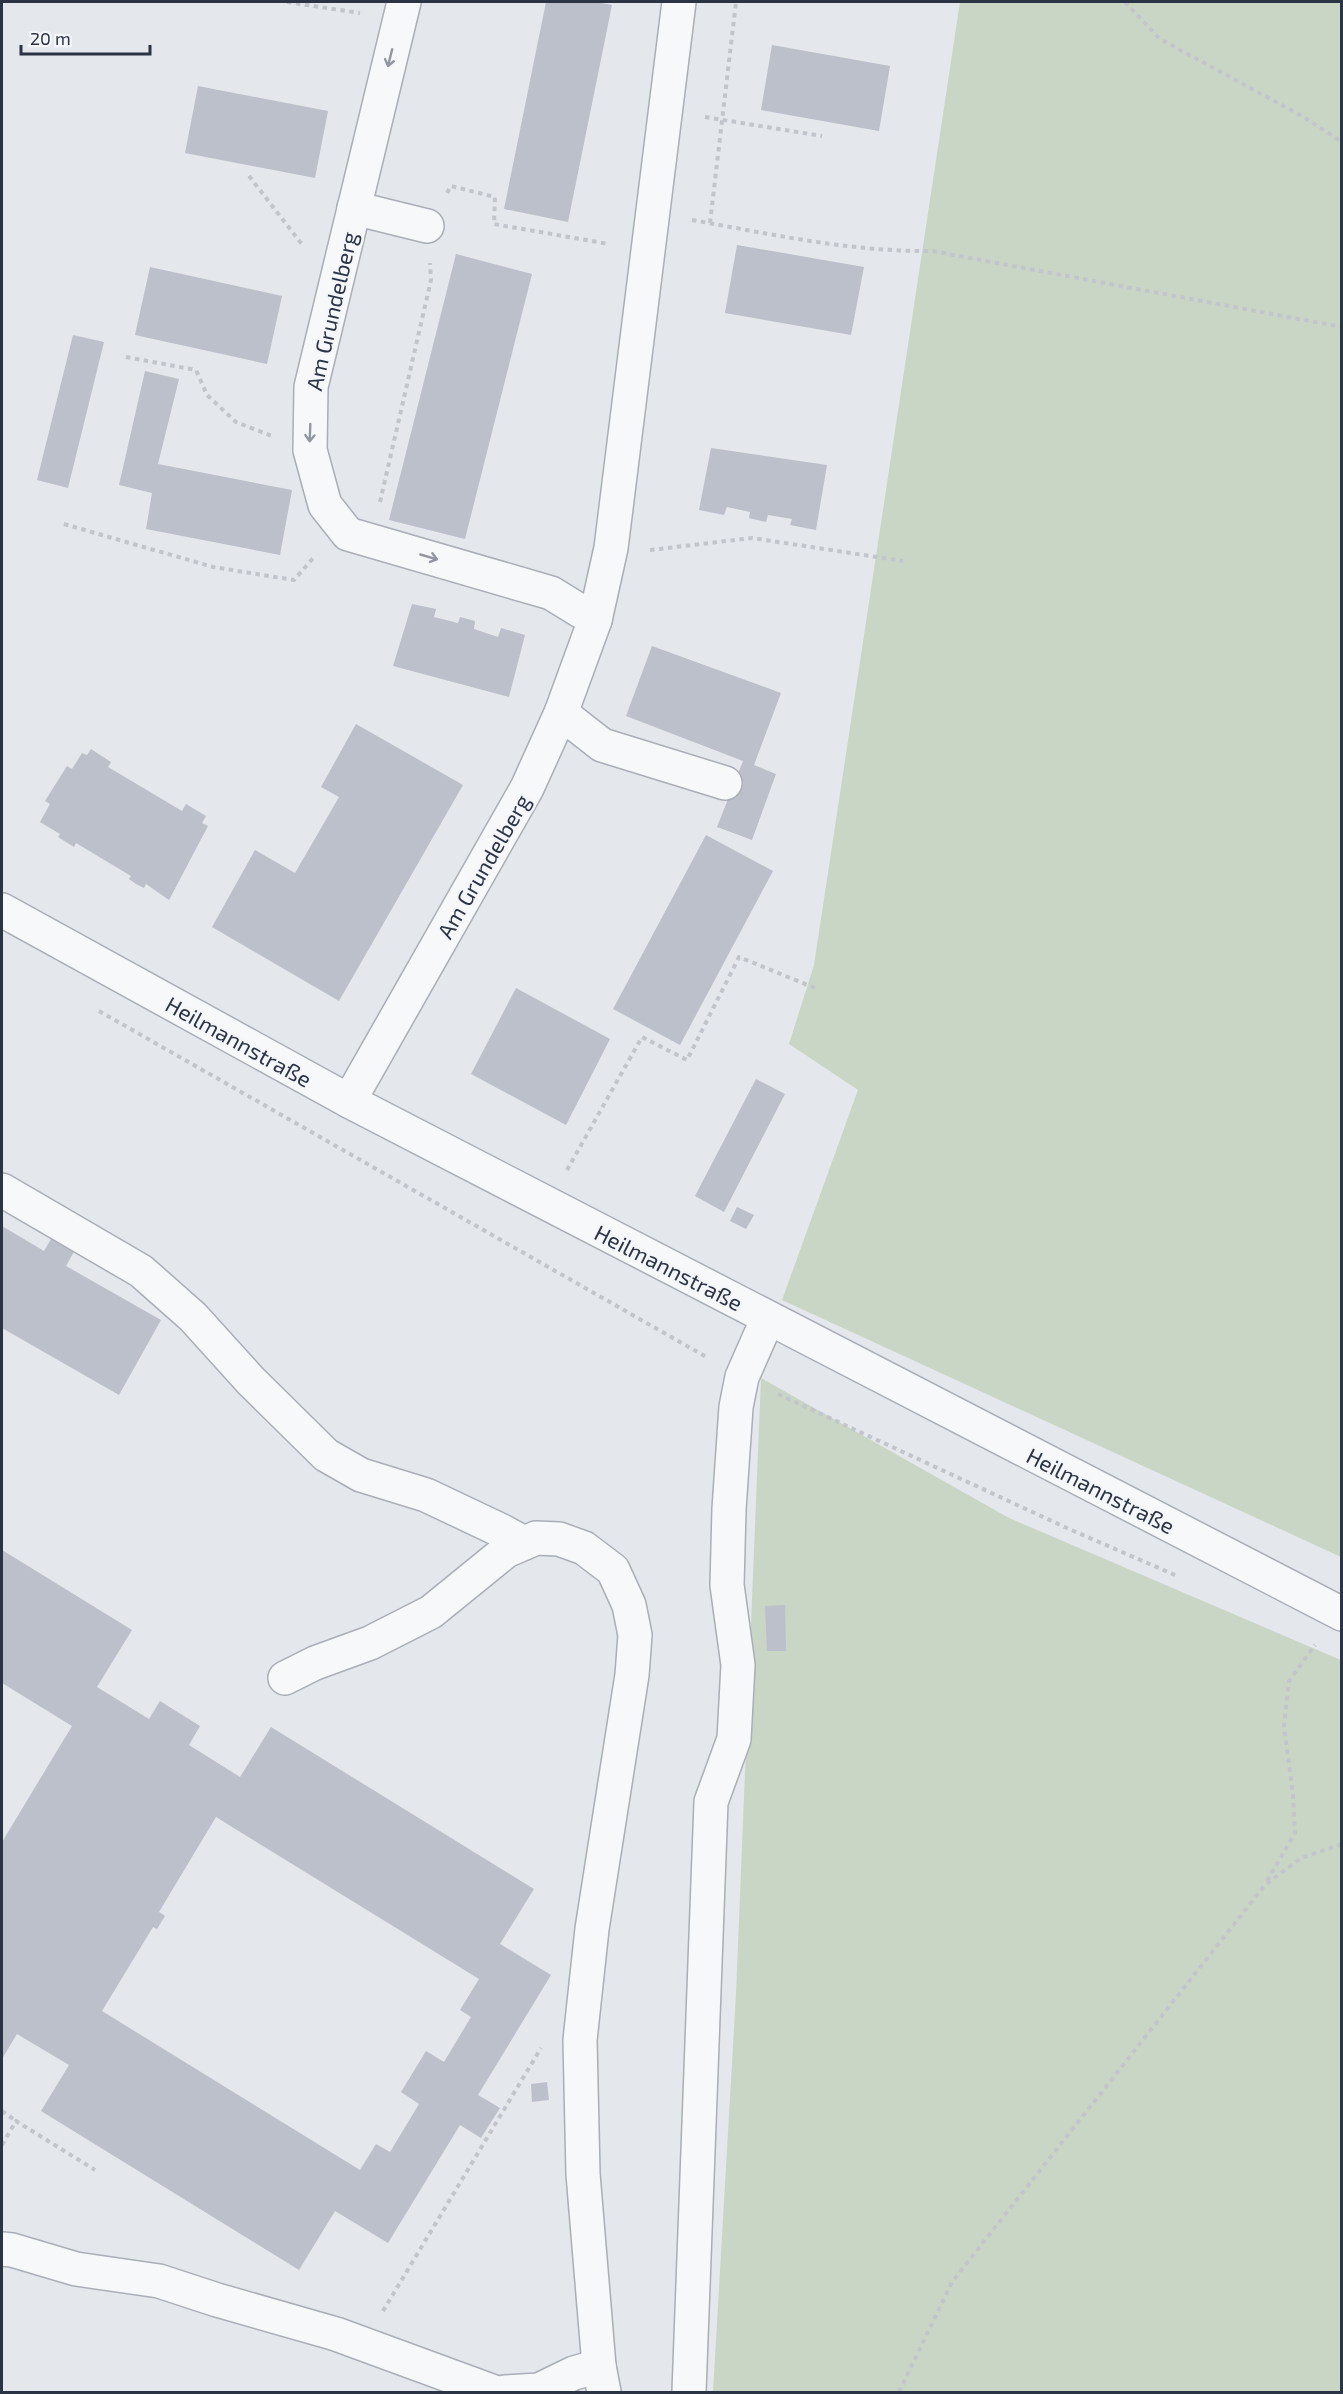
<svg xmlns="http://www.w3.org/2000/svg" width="1343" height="2394" font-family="'Exo 2',sans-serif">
<rect width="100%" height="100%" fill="#e4e7ec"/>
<g fill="#c9d6c5">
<path d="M 960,2 L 1341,2 L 1341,1557 L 782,1300 L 858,1090 L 789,1044 L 814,965 Z"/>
<path d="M 761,1378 L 1009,1518 L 1341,1660 L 1342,2392 L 713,2392 L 736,1994 Z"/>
</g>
<g fill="#bbc0ca" fill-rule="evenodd">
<path d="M 546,2 L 596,2 L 612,5 L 568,222 L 504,209 Z"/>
<path d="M 772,45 L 890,66 L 879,131 L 761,110 Z"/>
<path d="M 198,86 L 328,111 L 315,178 L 185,153 Z"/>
<path d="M 737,245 L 864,267 L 851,335 L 725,313 Z"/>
<path d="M 456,254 L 532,274 L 465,539 L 389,520 Z"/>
<path d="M 150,267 L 282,296 L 267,364 L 135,335 Z"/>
<path d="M 73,335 L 104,342 L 68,488 L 37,480 Z"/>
<path d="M 145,371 L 179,379 L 158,464 L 292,490 L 280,555 L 146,529 L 152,493 L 119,485 Z"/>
<path d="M 711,448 L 827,465 L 816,530 L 790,525 L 792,519 L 768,515 L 766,522 L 749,518 L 750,512 L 727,507 L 724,515 L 699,510 Z"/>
<path d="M 412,604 L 436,609 L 434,617 L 458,623 L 460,617 L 475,621 L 474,629 L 498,637 L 501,628 L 525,635 L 509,697 L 393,666 Z"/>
<path d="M 652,646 L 781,693 L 754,765 L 776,774 L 752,840 L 717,827 L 743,761 L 626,716 Z"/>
<path d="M 356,724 L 463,785 L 339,1001 L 212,927 L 255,850 L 295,873 L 339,797 L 321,787 Z"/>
<path d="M 91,749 L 111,762 L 108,767 L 182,811 L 186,804 L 206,816 L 202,823 L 208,826 L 169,900 L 146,884 L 144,888 L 136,884 L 129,879 L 131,876 L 76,843 L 74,847 L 58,837 L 60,834 L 40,822 L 50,804 L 45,801 L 67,766 L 72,769 L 82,753 L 87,755 Z"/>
<path d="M 706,835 L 773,871 L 680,1045 L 613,1009 Z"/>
<path d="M 516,988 L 610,1039 L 566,1125 L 471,1074 Z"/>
<path d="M 756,1079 L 785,1094 L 724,1212 L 695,1196 Z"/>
<path d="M 737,1207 L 754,1215 L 746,1229 L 730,1221 Z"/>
<path d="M 2,1226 L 44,1251 L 58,1227 L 80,1241 L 66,1266 L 161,1320 L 119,1395 L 2,1328 Z"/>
<path d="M 2,1550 L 132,1630 L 97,1687 L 149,1719 L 160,1701 L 200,1726 L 189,1745 L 240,1777 L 271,1727 L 534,1889 L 500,1944 L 551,1975 L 478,2095 L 500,2108 L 481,2138 L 460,2125 L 388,2243 L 335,2211 L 299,2270 L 41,2111 L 69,2065 L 17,2034 L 2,2059 L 2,1842 L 72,1726 L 2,1683 ZM 216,1817 L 479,1979 L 460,2010 L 471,2017 L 444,2062 L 426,2051 L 401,2092 L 419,2104 L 390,2152 L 376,2144 L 360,2170 L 102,2011 L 153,1927 L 157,1929 L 165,1916 L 159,1912 Z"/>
<path d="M 785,1605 L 786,1651 L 767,1651 L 765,1606 Z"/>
<path d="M 547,2082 L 549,2100 L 532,2102 L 531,2084 Z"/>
</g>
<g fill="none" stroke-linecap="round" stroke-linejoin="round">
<g stroke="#a9aeb7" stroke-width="36">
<g id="minor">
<path d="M 404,2 L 311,387 L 310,450 L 325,505 L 348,534 L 551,593 L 595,620"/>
<path d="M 354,208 L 427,226"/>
<path d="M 561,713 L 602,745 L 725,783"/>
<path d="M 2,910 L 349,1101 L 1342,1614"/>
<path d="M 349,1101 L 527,788 L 561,713 L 595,620 L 611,548 L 679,2"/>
<path d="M 2,1190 L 141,1271 L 193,1317 L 250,1380 L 326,1455 L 361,1475 L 426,1495 L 502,1531 L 524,1543"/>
<path d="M 285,1678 L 315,1663 L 370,1643 L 431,1612 L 506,1551 L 536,1538 L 559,1539 L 584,1548 L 613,1570 L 629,1605 L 635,1635 L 632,1675 L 592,1929 L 580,2040 L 583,2174 L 599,2366 L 604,2392"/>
<path d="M 2,2249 L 12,2250 L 76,2269 L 159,2281 L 217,2300 L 336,2334 L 494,2392"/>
<path d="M 505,2392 L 539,2390 L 574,2373 L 599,2366"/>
<path d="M 689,2392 L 711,1802 L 734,1739 L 738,1665 L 727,1585 L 729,1509 L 736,1407 L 742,1377 L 768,1318"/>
</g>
</g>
<g stroke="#c2c5cb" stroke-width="4" stroke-dasharray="4.5 4.5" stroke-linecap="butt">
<path d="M 287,2 L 360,13"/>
<path d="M 1125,2 L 1160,39 L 1302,116 L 1342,142"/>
<path d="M 705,117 L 822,136"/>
<path d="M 249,176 L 304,247"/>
<path d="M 447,193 L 451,186 L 495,197 L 494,224 L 609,244"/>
<path d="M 692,220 C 771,234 851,252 932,251 L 1342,327"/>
<path d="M 710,223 L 736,2"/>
<path d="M 126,357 L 196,370 L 207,395 L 236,422 L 272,436"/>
<path d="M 380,502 L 431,280 L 430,263"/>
<path d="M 64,524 L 213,567 L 294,580 L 315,556"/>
<path d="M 650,550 L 752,538 L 903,561"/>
<path d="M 99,1011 L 708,1358"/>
<path d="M 567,1170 L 642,1037 L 687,1060 L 739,957 L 815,988"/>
<path d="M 778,1394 L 1069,1529 L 1175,1575"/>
<path d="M 1267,1881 L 1295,1833 L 1293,1795 L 1284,1726 L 1289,1681 L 1315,1645"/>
<path d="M 2,2111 L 16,2121"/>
<path d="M 2,2145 L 16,2121 L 95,2170"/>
<path d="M 383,2311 L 541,2048"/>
<path d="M 899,2392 L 952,2282 L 1265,1885 L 1301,1858 L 1342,1844"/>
</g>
<use href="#minor" stroke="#f7f8fa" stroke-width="33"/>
</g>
<defs><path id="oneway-shaft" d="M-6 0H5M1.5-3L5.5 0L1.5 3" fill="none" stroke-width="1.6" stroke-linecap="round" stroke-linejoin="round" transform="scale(1.5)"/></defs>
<g stroke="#9196a0">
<use href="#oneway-shaft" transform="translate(390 58) rotate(104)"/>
<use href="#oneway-shaft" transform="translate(310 433) rotate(92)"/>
<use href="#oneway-shaft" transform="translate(429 557) rotate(16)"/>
</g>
<g text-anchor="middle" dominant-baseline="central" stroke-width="5" stroke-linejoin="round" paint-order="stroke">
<g font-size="22" fill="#2b3445" stroke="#f4f6f9">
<text transform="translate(331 311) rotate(-77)">Am Grundelberg</text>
<text transform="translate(483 866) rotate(-60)">Am Grundelberg</text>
<text transform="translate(239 1041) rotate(29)">Heilmannstraße</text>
<text transform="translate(669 1267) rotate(27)">Heilmannstraße</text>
<text transform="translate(1101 1490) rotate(27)">Heilmannstraße</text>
</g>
</g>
<rect width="1343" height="2394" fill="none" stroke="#2b3445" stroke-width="6"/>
<path d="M21 45v9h129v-9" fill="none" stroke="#2b3445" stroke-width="3"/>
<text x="30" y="45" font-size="18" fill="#2b3445" stroke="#f4f6f9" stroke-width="4.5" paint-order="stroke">20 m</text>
</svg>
